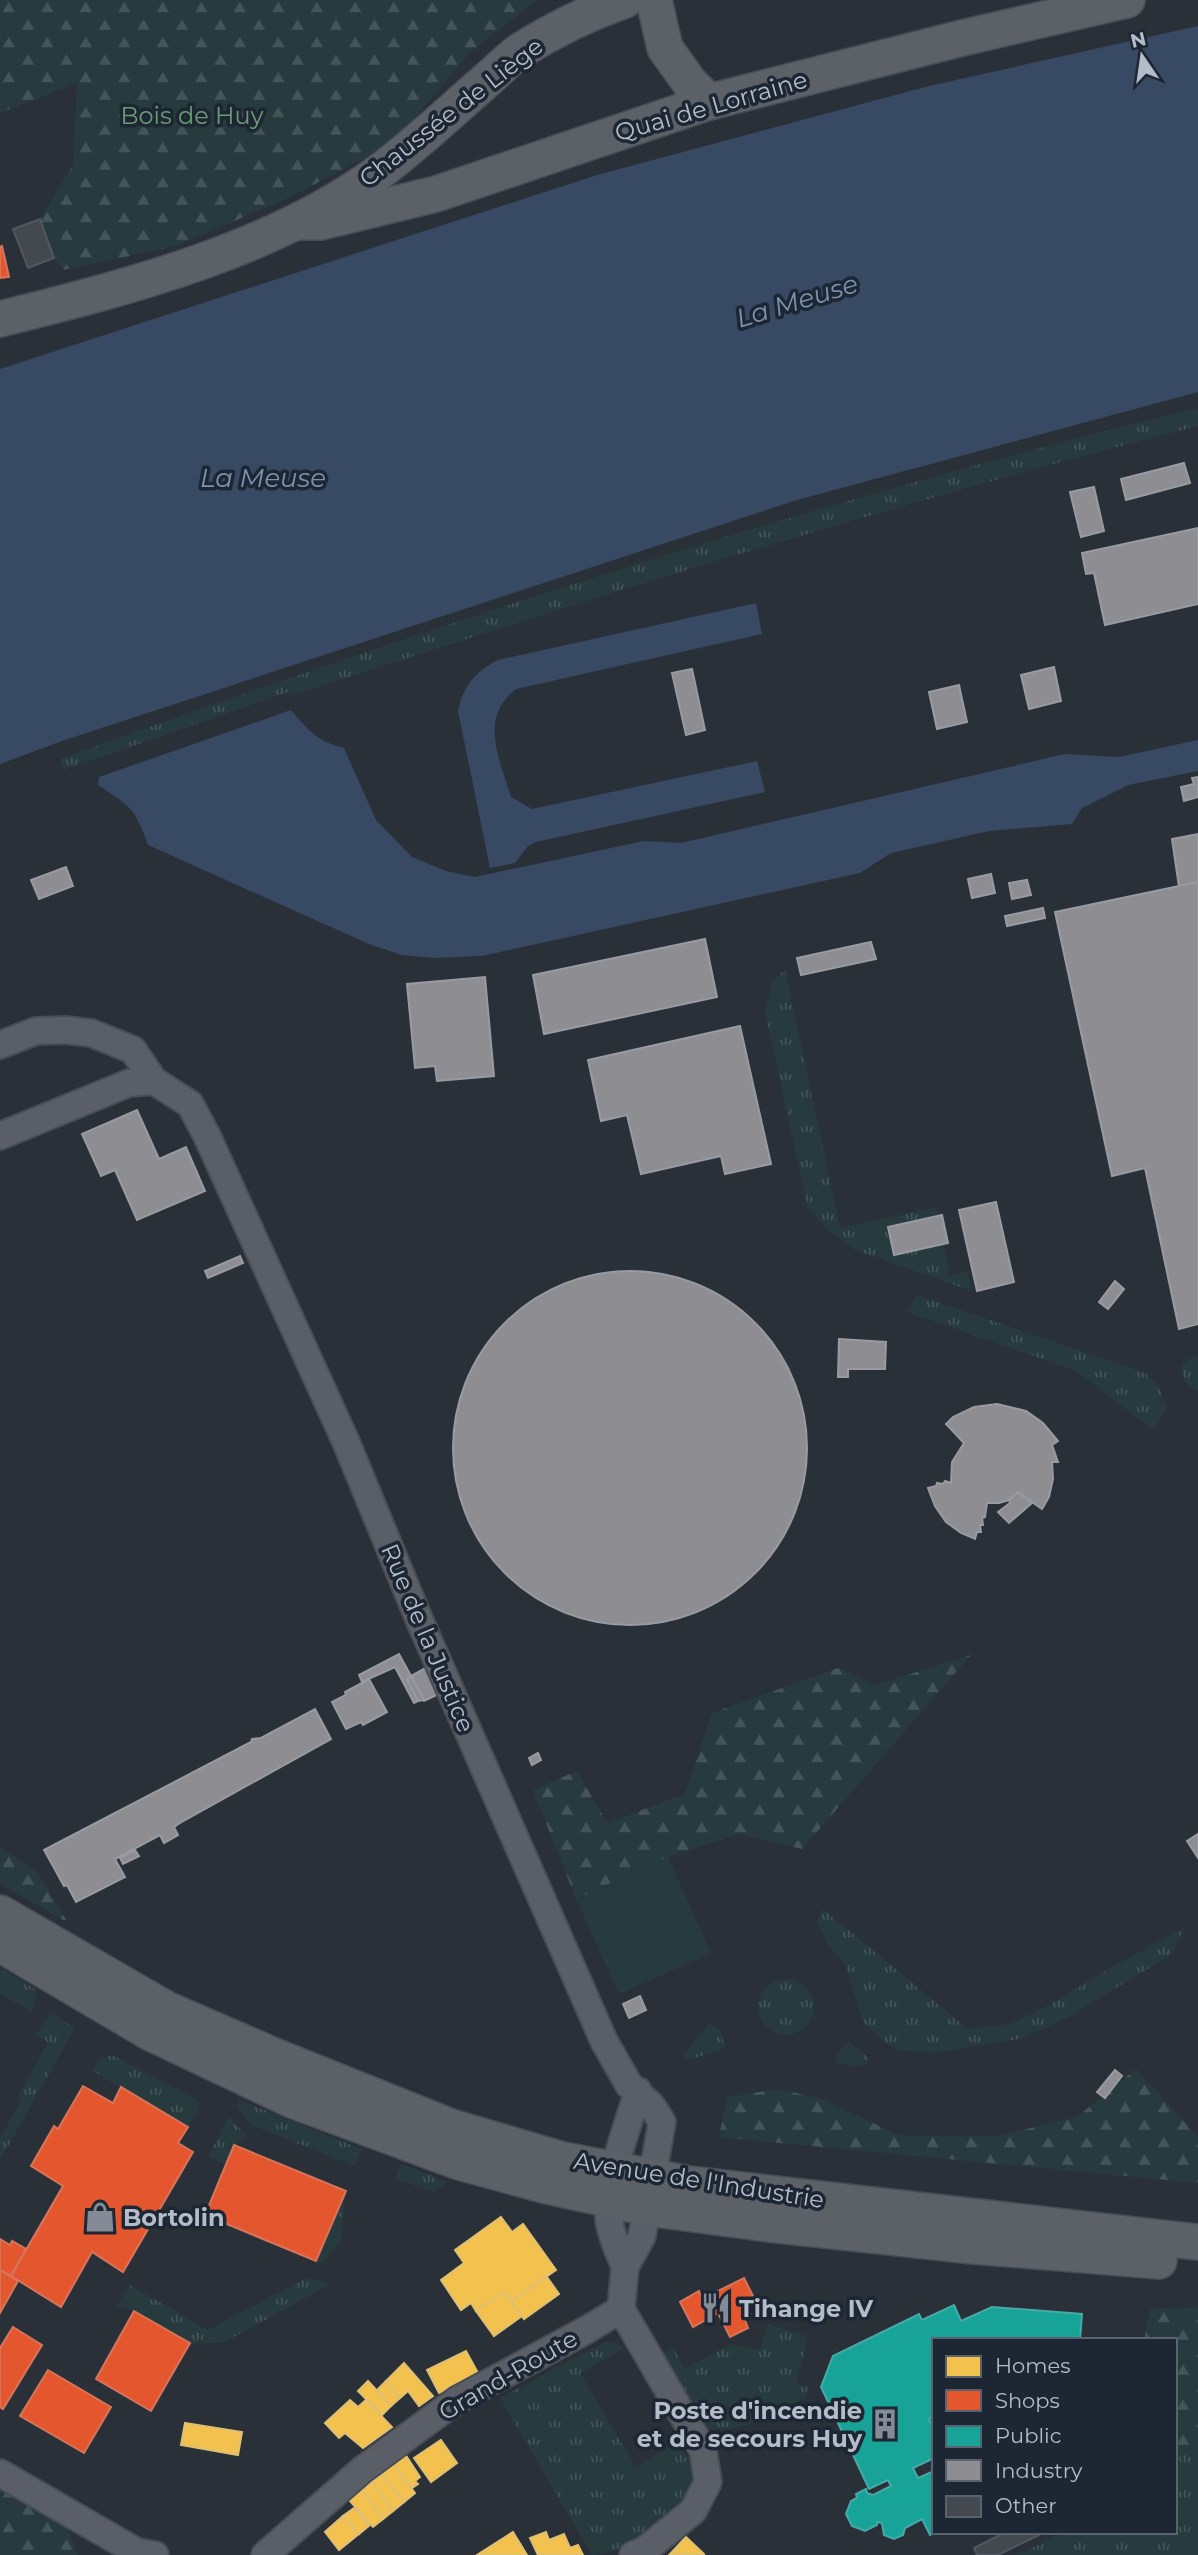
<svg xmlns="http://www.w3.org/2000/svg" width="1198" height="2555" font-family="Montserrat,sans-serif">
<defs>
<pattern id="grass-tufts" width="24" height="20" patternUnits="userSpaceOnUse" patternTransform="scale(1.75)"><rect width="24" height="20" fill="#273a3e"/><path d="M3 7l-1-3M5 7V3M7 7l1-3M15 17l-1-3M17 17v-4M19 17l1-3" fill="none" stroke="#445559"/></pattern>
<pattern id="forest-firs" width="22" height="20" patternUnits="userSpaceOnUse" patternTransform="scale(1.75)"><rect width="22" height="20" fill="#273a3e"/><path d="M5 1l3.5 6h-7zM16 11l3.5 6h-7z" fill="#445559"/></pattern>
</defs>
<rect width="100%" height="100%" fill="#2a3038"/>
<g fill="url(#grass-tufts)">
<path d="M 1198,408 L 1198,426 C 892,504 590,598 290,696 L 288,692 L 64,770 L 60,759 C 433,624 812,502 1198,408 Z"/>
<path d="M 785,970 L 840,1228 L 936,1207 L 950,1276 L 968,1272 L 972,1291 L 855,1250 L 831,1232 L 808,1208 L 765,1012 L 773,980 Z"/>
<path d="M 917,1295 L 1145,1373 L 1159,1386 L 1167,1408 L 1153,1430 L 1076,1371 L 907,1312 Z"/>
<path d="M 1198,1355 L 1198,1391 C 1187,1387 1180,1377 1182,1365 L 1192,1357 Z"/>
<path d="M 823,1909 L 968,2029 L 1009,2024 L 1048,2006 L 1103,1972 L 1185,1927 L 1172,1954 L 1067,2018 L 1019,2039 L 931,2053 L 898,2050 L 881,2040 L 863,2022 L 845,1964 L 828,1944 L 817,1922 Z"/>
<path d="M 0,1968 L 37,1990 L 32,2012 L 0,1994 Z"/>
<circle cx="786" cy="2007" r="28"/>
<path d="M 50,2012 L 75,2028 L 0,2160 L 0,2138 L 21,2101 L 17,2098 L 48,2042 L 36,2035 Z"/>
<path d="M 708,2024 L 719,2028 L 725,2046 L 720,2051 L 687,2060 L 683,2055 Z"/>
<path d="M 848,2041 L 868,2058 L 867,2065 L 851,2066 L 835,2062 L 837,2055 Z"/>
<path d="M 112,2055 L 196,2099 L 200,2108 L 188,2127 L 93,2071 L 99,2059 Z"/>
<path d="M 239,2100 L 362,2149 L 355,2166 L 251,2125 L 236,2106 Z"/>
<path d="M 229,2116 L 247,2137 L 234,2145 L 226,2165 L 208,2157 Z"/>
<path d="M 401,2164 L 447,2182 L 435,2192 L 395,2179 Z"/>
<path d="M 346,2191 L 340,2243 L 322,2263 L 316,2261 Z"/>
<path d="M 307,2278 L 331,2284 L 223,2343 L 190,2343 L 134,2311 L 117,2306 L 130,2285 L 208,2330 Z"/>
<path d="M 768,2324 L 808,2336 L 796,2384 L 808,2387 L 805,2398 C 777,2410 729,2442 700,2425 L 663,2353 L 673,2348 L 685,2369 L 730,2344 L 760,2350 Z"/>
<path d="M 605,2342 L 615,2342 L 624,2348 L 580,2373 L 636,2467 L 679,2442 L 697,2477 C 692,2486 688,2498 682,2507 C 668,2526 616,2555 592,2555 L 500,2398 Z"/>
<path d="M 1175,2447 L 1198,2457 L 1198,2555 L 1016,2555 L 1066,2532 L 1175,2532 Z"/>
</g>
<g fill="url(#forest-firs)">
<path d="M 0,0 L 537,0 L 469,53 L 394,143 L 286,199 L 176,246 L 63,270 L 54,258 L 40,219 L 73,165 L 77,83 L 0,113 Z"/>
<path d="M 971,1655 L 802,1849 L 739,1834 L 668,1857 L 576,1899 L 533,1790 L 577,1771 L 607,1823 L 685,1794 L 712,1713 L 838,1668 L 875,1685 Z"/>
<path d="M 0,1847 L 38,1873 L 68,1923 L 0,1884 Z"/>
<path d="M 1136,2069 L 1198,2137 L 1198,2183 L 719,2137 L 727,2097 L 778,2089 L 819,2098 L 899,2135 L 997,2136 L 1077,2117 Z"/>
<path d="M 1198,2307 L 1198,2457 L 1175,2447 L 1175,2340 L 1144,2340 L 1150,2309 Z"/>
<path d="M 0,2487 L 66,2525 L 78,2555 L 0,2555 Z"/>
</g>
<path fill="#273a3e" d="M 668,1857 L 711,1953 L 619,1994 L 576,1899 Z"/>
<g fill="#384963">
<path d="M 1198,26 L 1198,392 L 797,500 L 62,741 L 0,764 L 0,369 L 597,175 L 929,86 Z"/>
<path d="M 756,603 L 762,634 L 516,689 C 478,718 500,759 511,797 L 532,809 L 757,761 L 765,792 L 536,842 L 528,846 L 515,863 L 490,868 L 458,711 C 463,686 476,671 498,660 Z"/>
<path d="M 291,710 C 309,731 317,741 344,748 L 376,820 L 412,857 L 446,871 L 475,877 L 644,841 L 681,843 L 1065,754 L 1119,757 L 1198,740 L 1198,771 L 1128,785 L 1082,808 L 1072,824 L 989,831 L 891,853 L 860,873 L 482,956 L 434,958 L 402,955 L 369,944 L 148,845 C 135,808 130,806 98,785 L 99,777 Z"/>
</g>
<g fill="#f2c14e" stroke="#dfc073" stroke-width="2">
<path d="M 501,2217 L 512,2232 L 523,2224 L 556,2270 L 511,2301 L 504,2292 L 476,2311 L 471,2303 L 461,2310 L 441,2280 L 464,2263 L 455,2250 Z"/>
<path d="M 547,2277 L 559,2294 L 524,2319 L 511,2301 Z"/>
<path d="M 504,2292 L 522,2316 L 494,2336 L 476,2311 Z"/>
<path d="M 466,2351 L 478,2373 L 439,2393 L 427,2370 Z"/>
<path d="M 404,2363 L 433,2396 L 419,2406 L 408,2391 L 400,2398 L 386,2381 Z"/>
<path d="M 368,2381 L 391,2406 L 382,2415 L 358,2391 Z"/>
<path d="M 386,2381 L 400,2398 L 391,2406 L 377,2390 Z"/>
<path d="M 350,2400 L 358,2407 L 366,2400 L 392,2427 L 363,2448 L 345,2433 L 339,2438 L 325,2423 Z"/>
<path d="M 185,2423 L 242,2432 L 238,2455 L 181,2445 Z"/>
<path d="M 441,2440 L 457,2463 L 431,2482 L 414,2458 Z"/>
<path d="M 405,2454 L 420,2477 L 415,2481 L 418,2484 L 412,2488 L 393,2464 Z"/>
<path d="M 393,2464 L 415,2493 L 404,2502 L 382,2474 Z"/>
<path d="M 382,2474 L 404,2502 L 393,2511 L 372,2482 Z"/>
<path d="M 372,2482 L 393,2511 L 383,2519 L 362,2490 Z"/>
<path d="M 362,2490 L 383,2519 L 373,2527 L 349,2500 Z"/>
<path d="M 354,2508 L 370,2525 L 359,2534 L 343,2516 Z"/>
<path d="M 343,2516 L 359,2534 L 339,2550 L 325,2532 Z"/>
<path d="M 513,2532 L 527,2555 L 477,2555 Z"/>
<path d="M 546,2532 L 549,2540 L 564,2534 L 570,2548 L 578,2545 L 583,2555 L 538,2555 L 530,2538 Z"/>
<path d="M 686,2537 L 704,2554 L 703,2555 L 670,2554 Z"/>
</g>
<g fill="#e4572e" stroke="#d6755c" stroke-width="2">
<path d="M 2,246 L 9,277 L 0,278 L 0,247 Z"/>
<path d="M 83,2086 L 113,2103 L 121,2087 L 188,2127 L 178,2143 L 193,2152 L 123,2272 L 92,2252 L 61,2307 L 11,2276 L 63,2186 L 31,2166 L 54,2126 L 58,2129 Z"/>
<path d="M 234,2145 L 346,2191 L 316,2261 L 205,2215 Z"/>
<path d="M 0,2239 L 10,2245 L 12,2241 L 26,2249 L 11,2276 L 0,2270 Z"/>
<path d="M 0,2270 L 18,2281 L 0,2313 Z"/>
<path d="M 744,2278 L 754,2298 L 745,2302 L 752,2314 L 744,2318 L 748,2328 L 730,2337 L 718,2313 L 693,2327 L 680,2302 L 699,2291 L 702,2299 Z"/>
<path d="M 134,2311 L 190,2343 L 151,2411 L 96,2379 Z"/>
<path d="M 13,2327 L 42,2345 L 3,2409 L 0,2407 L 0,2348 Z"/>
<path d="M 48,2370 L 111,2407 L 84,2453 L 20,2416 Z"/>
</g>
<path fill="#17a398" stroke="#46aaa7" stroke-width="2" d="M 954,2305 L 961,2321 L 992,2307 L 1082,2314 L 1080,2340 L 934,2340 L 934,2416 L 929,2419 L 934,2429 L 934,2458 L 913,2468 L 918,2478 L 934,2471 L 934,2532 L 936,2532 L 930,2535 L 922,2519 L 905,2528 L 903,2535 L 894,2539 L 884,2535 L 882,2523 L 877,2522 L 877,2525 L 865,2531 L 852,2526 L 846,2514 L 851,2501 L 857,2498 L 856,2494 L 866,2489 L 867,2493 L 873,2495 L 891,2486 L 888,2480 L 869,2489 L 821,2387 L 833,2356 L 919,2314 L 922,2320 Z"/>
<g fill="#8d8d92" stroke="#999ba2" stroke-width="2">
<path d="M 1184,463 L 1190,483 L 1126,500 L 1121,479 Z"/>
<path d="M 1094,487 L 1104,531 L 1081,537 L 1070,492 Z"/>
<path d="M 1198,528 L 1198,604 L 1105,625 L 1094,573 L 1086,574 L 1082,553 Z"/>
<path d="M 1054,667 L 1061,701 L 1029,709 L 1021,675 Z"/>
<path d="M 692,669 L 705,730 L 686,735 L 672,673 Z"/>
<path d="M 959,685 L 967,722 L 937,729 L 929,692 Z"/>
<path d="M 1198,777 L 1198,797 L 1184,801 L 1181,787 L 1194,784 L 1192,778 Z"/>
<path d="M 1198,834 L 1198,882 L 1179,887 L 1172,839 Z"/>
<path d="M 66,867 L 73,886 L 39,899 L 31,880 Z"/>
<path d="M 991,874 L 995,893 L 972,898 L 968,879 Z"/>
<path d="M 1027,880 L 1031,895 L 1012,899 L 1009,883 Z"/>
<path d="M 1198,882 L 1198,1324 L 1179,1329 L 1145,1168 L 1112,1176 L 1055,912 Z"/>
<path d="M 1043,908 L 1045,918 L 1007,926 L 1005,916 Z"/>
<path d="M 705,939 L 717,997 L 544,1034 L 533,975 Z"/>
<path d="M 871,942 L 876,959 L 801,975 L 797,958 Z"/>
<path d="M 485,977 L 494,1076 L 437,1081 L 435,1066 L 415,1068 L 407,984 Z"/>
<path d="M 740,1026 L 771,1164 L 725,1174 L 721,1156 L 641,1174 L 627,1115 L 601,1121 L 588,1060 Z"/>
<path d="M 137,1110 L 159,1159 L 186,1147 L 205,1191 L 137,1220 L 115,1170 L 101,1176 L 82,1134 Z"/>
<path d="M 996,1202 L 1014,1282 L 977,1291 L 959,1210 Z"/>
<path d="M 942,1215 L 948,1243 L 894,1255 L 888,1227 Z"/>
<path d="M 240,1256 L 243,1263 L 208,1278 L 205,1271 Z"/>
<circle cx="630" cy="1448" r="177"/>
<path d="M 1115,1281 L 1124,1289 L 1108,1309 L 1099,1302 Z"/>
<path d="M 839,1339 L 886,1342 L 885,1369 L 848,1369 L 848,1377 L 838,1377 Z"/>
<path d="M 997,1404 L 1026,1411 L 1043,1423 L 1058,1441 L 1052,1445 L 1058,1462 L 1052,1462 L 1053,1479 L 1049,1497 L 1042,1509 L 1018,1492 L 1009,1500 L 999,1503 L 987,1503 L 985,1517 L 982,1518 L 983,1525 L 980,1525 L 981,1532 L 977,1532 L 975,1539 L 961,1533 L 946,1522 L 935,1506 L 928,1488 L 936,1486 L 937,1483 L 943,1484 L 945,1481 L 951,1483 L 952,1462 L 964,1443 L 946,1424 L 953,1417 L 974,1407 Z"/>
<path d="M 1018,1492 L 1032,1503 L 1009,1523 L 998,1512 L 1010,1503 L 1009,1500 Z"/>
<path d="M 399,1654 L 411,1676 L 407,1679 L 418,1701 L 414,1703 L 395,1667 L 362,1682 L 359,1675 Z"/>
<path d="M 429,1666 L 443,1692 L 424,1701 L 411,1676 Z"/>
<path d="M 411,1676 L 424,1700 L 418,1701 L 407,1679 Z"/>
<path d="M 369,1679 L 387,1712 L 363,1725 L 361,1722 L 346,1729 L 332,1702 L 346,1695 L 345,1692 Z"/>
<path d="M 315,1709 L 331,1739 L 180,1823 L 174,1827 L 178,1835 L 164,1843 L 160,1835 L 115,1859 L 125,1877 L 76,1902 L 67,1885 L 64,1886 L 44,1850 L 251,1742 L 252,1739 L 261,1738 Z"/>
<path d="M 538,1753 L 541,1760 L 532,1765 L 529,1758 Z"/>
<path d="M 1198,1834 L 1198,1858 L 1187,1841 Z"/>
<path d="M 135,1850 L 139,1856 L 123,1864 L 120,1858 Z"/>
<path d="M 640,1996 L 646,2010 L 629,2018 L 623,2004 Z"/>
<path d="M 1115,2070 L 1122,2076 L 1105,2098 L 1097,2092 Z"/>
</g>
<g fill="#444950" stroke="#52575f" stroke-width="2">
<path d="M 40,219 L 54,258 L 28,268 L 13,229 Z"/>
<path d="M 1006,2532 L 1045,2532 L 998,2555 L 977,2555 L 974,2548 Z"/>
</g>
<g fill="none" stroke-linecap="round" stroke-linejoin="round">
<g stroke="#484c53" stroke-width="30">
<g id="minor">
<path d="M 0,1045 L 36,1031 L 66,1030 L 91,1033 L 133,1050 L 154,1081 L 190,1104 L 207,1136 L 346,1442 L 419,1619 L 604,2041 L 629,2085 L 651,2105 L 662,2122 L 642,2236 L 625,2267 L 621,2309 L 588,2329 L 457,2400 L 362,2470 L 265,2555"/>
<path d="M 0,1136 L 129,1083 L 154,1081"/>
<path d="M 625,2267 C 619,2252 611,2236 609,2220 C 606,2179 627,2130 638,2091"/>
<path d="M 621,2309 L 703,2450 L 708,2482 L 693,2511 L 645,2550 L 633,2555"/>
<path d="M 0,2473 L 137,2552 L 155,2555"/>
</g>
</g>
<g stroke="#484c55" stroke-width="38">
<g id="major">
<path d="M 654,0 L 665,48 L 690,83 L 709,102"/>
<path d="M 298,222 L 321,222 L 436,194 L 709,102 L 962,38 L 1127,0"/>
<path d="M 0,319 C 126,288 273,250 379,172 C 417,144 452,110 488,79 C 498,70 509,59 520,51 C 553,30 588,13 625,0"/>
<path d="M 0,1913 L 166,2009 L 279,2058 L 451,2127 L 563,2160 L 689,2184 L 1198,2242"/>
<path d="M 0,1944 L 149,2032 L 292,2100 L 459,2162 L 547,2186 L 647,2208 L 769,2224 L 973,2246 L 1159,2261"/>
</g>
</g>
<use href="#minor" stroke="#5a5e66" stroke-width="26"/>
<use href="#major" stroke="#5c6168" stroke-width="35"/>
</g>
<defs>
<g id="shop-bare" transform="scale(2.415)"><path d="M-5-2.5h2.3a2.7 3.5 0 0 1 5.4 0H5L5.5 6h-11ZM-1.5-2.5h3a1.5 2.3 0 0 0-3 0Z" fill="#848b96" stroke="#1d2633" stroke-width="2.5" paint-order="stroke"/></g>
<g id="restaurant-bare" transform="scale(2.415)"><path d="M-5-6h1v4h1v-4h1v4h1v-4h1v5L-1.5 .5V6h-2V.5L-5-1ZM5-6V6H3V1.5H1.5Q1.5-4 5-6Z" fill="#848b96" stroke="#1d2633" stroke-width="2.5" paint-order="stroke"/></g>
<g id="building-bare" transform="scale(2.415)"><path d="M-4-6H4V6H1V3H-1V6H-4ZM-2.5-4.3h1.7v1.8h-1.7ZM.8-4.3h1.7v1.8H.8ZM-2.5-1h1.7V.8h-1.7ZM.8-1h1.7V.8H.8Z" fill="#848b96" stroke="#1d2633" stroke-width="2.5" paint-order="stroke"/></g>
</defs>
<g fill-rule="evenodd">
<use href="#shop-bare" x="100" y="2217"/>
<use href="#restaurant-bare" x="716" y="2308"/>
<use href="#building-bare" x="885" y="2424"/>
</g>
<g text-anchor="middle" dominant-baseline="central" stroke-width="7" stroke-linejoin="round" paint-order="stroke">
<g font-size="24" fill="#b4bcc9" stroke="#1d2633">
<text transform="translate(711 106) rotate(-16)">Quai de Lorraine</text>
<text transform="translate(451 112) rotate(-38)">Chaussée de Liège</text>
<text transform="translate(428 1638) rotate(67)">Rue de la Justice</text>
<text transform="translate(699 2180) rotate(9)">Avenue de l'Industrie</text>
<text transform="translate(508 2375) rotate(-30)">Grand-Route</text>
</g>
<g font-size="24" fill="#6b9a76" stroke="#1d2633">
<text x="192" y="115">Bois de Huy</text>
</g>
<g font-size="24" font-weight="bold" fill="#b4bcc9" stroke="#1d2633" text-anchor="start">
<text x="123" y="2217">Bortolin</text>
<text x="739" y="2308">Tihange IV</text>
<text x="862" y="2410" text-anchor="end">Poste d'incendie<tspan x="862" dy="28">et de secours Huy</tspan></text>
</g>
<g font-size="26" font-style="italic" fill="#7c92b1" stroke="#1d2633">
<text transform="translate(797 301) rotate(-17)">La Meuse</text>
<text x="263" y="478">La Meuse</text>
</g>
</g>
<rect x="932" y="2338" width="245" height="196" fill="#1d2633" stroke="#59626f" stroke-width="2"/>
<rect x="946" y="2356" width="35" height="21" fill="#f2c14e" stroke="#59626f" stroke-width="2"/>
<text x="995" y="2373" font-size="21" fill="#b4bcc9">Homes</text>
<rect x="946" y="2390" width="35" height="21" fill="#e4572e" stroke="#59626f" stroke-width="2"/>
<text x="995" y="2408" font-size="21" fill="#b4bcc9">Shops</text>
<rect x="946" y="2426" width="35" height="21" fill="#17a398" stroke="#59626f" stroke-width="2"/>
<text x="995" y="2443" font-size="21" fill="#b4bcc9">Public</text>
<rect x="946" y="2460" width="35" height="21" fill="#8d8d92" stroke="#59626f" stroke-width="2"/>
<text x="995" y="2478" font-size="21" fill="#b4bcc9">Industry</text>
<rect x="946" y="2496" width="35" height="21" fill="#444950" stroke="#59626f" stroke-width="2"/>
<text x="995" y="2513" font-size="21" fill="#b4bcc9">Other</text>
<g transform="translate(1142 56) rotate(347)" stroke="#1d2633" stroke-width="5" paint-order="stroke">
<path d="M0-5L12 26L0 18L-12 26Z" fill="#b4bcc9"/>
<text y="-10" font-size="19" font-weight="bold" text-anchor="middle" fill="#b4bcc9">N</text>
</g>
</svg>
